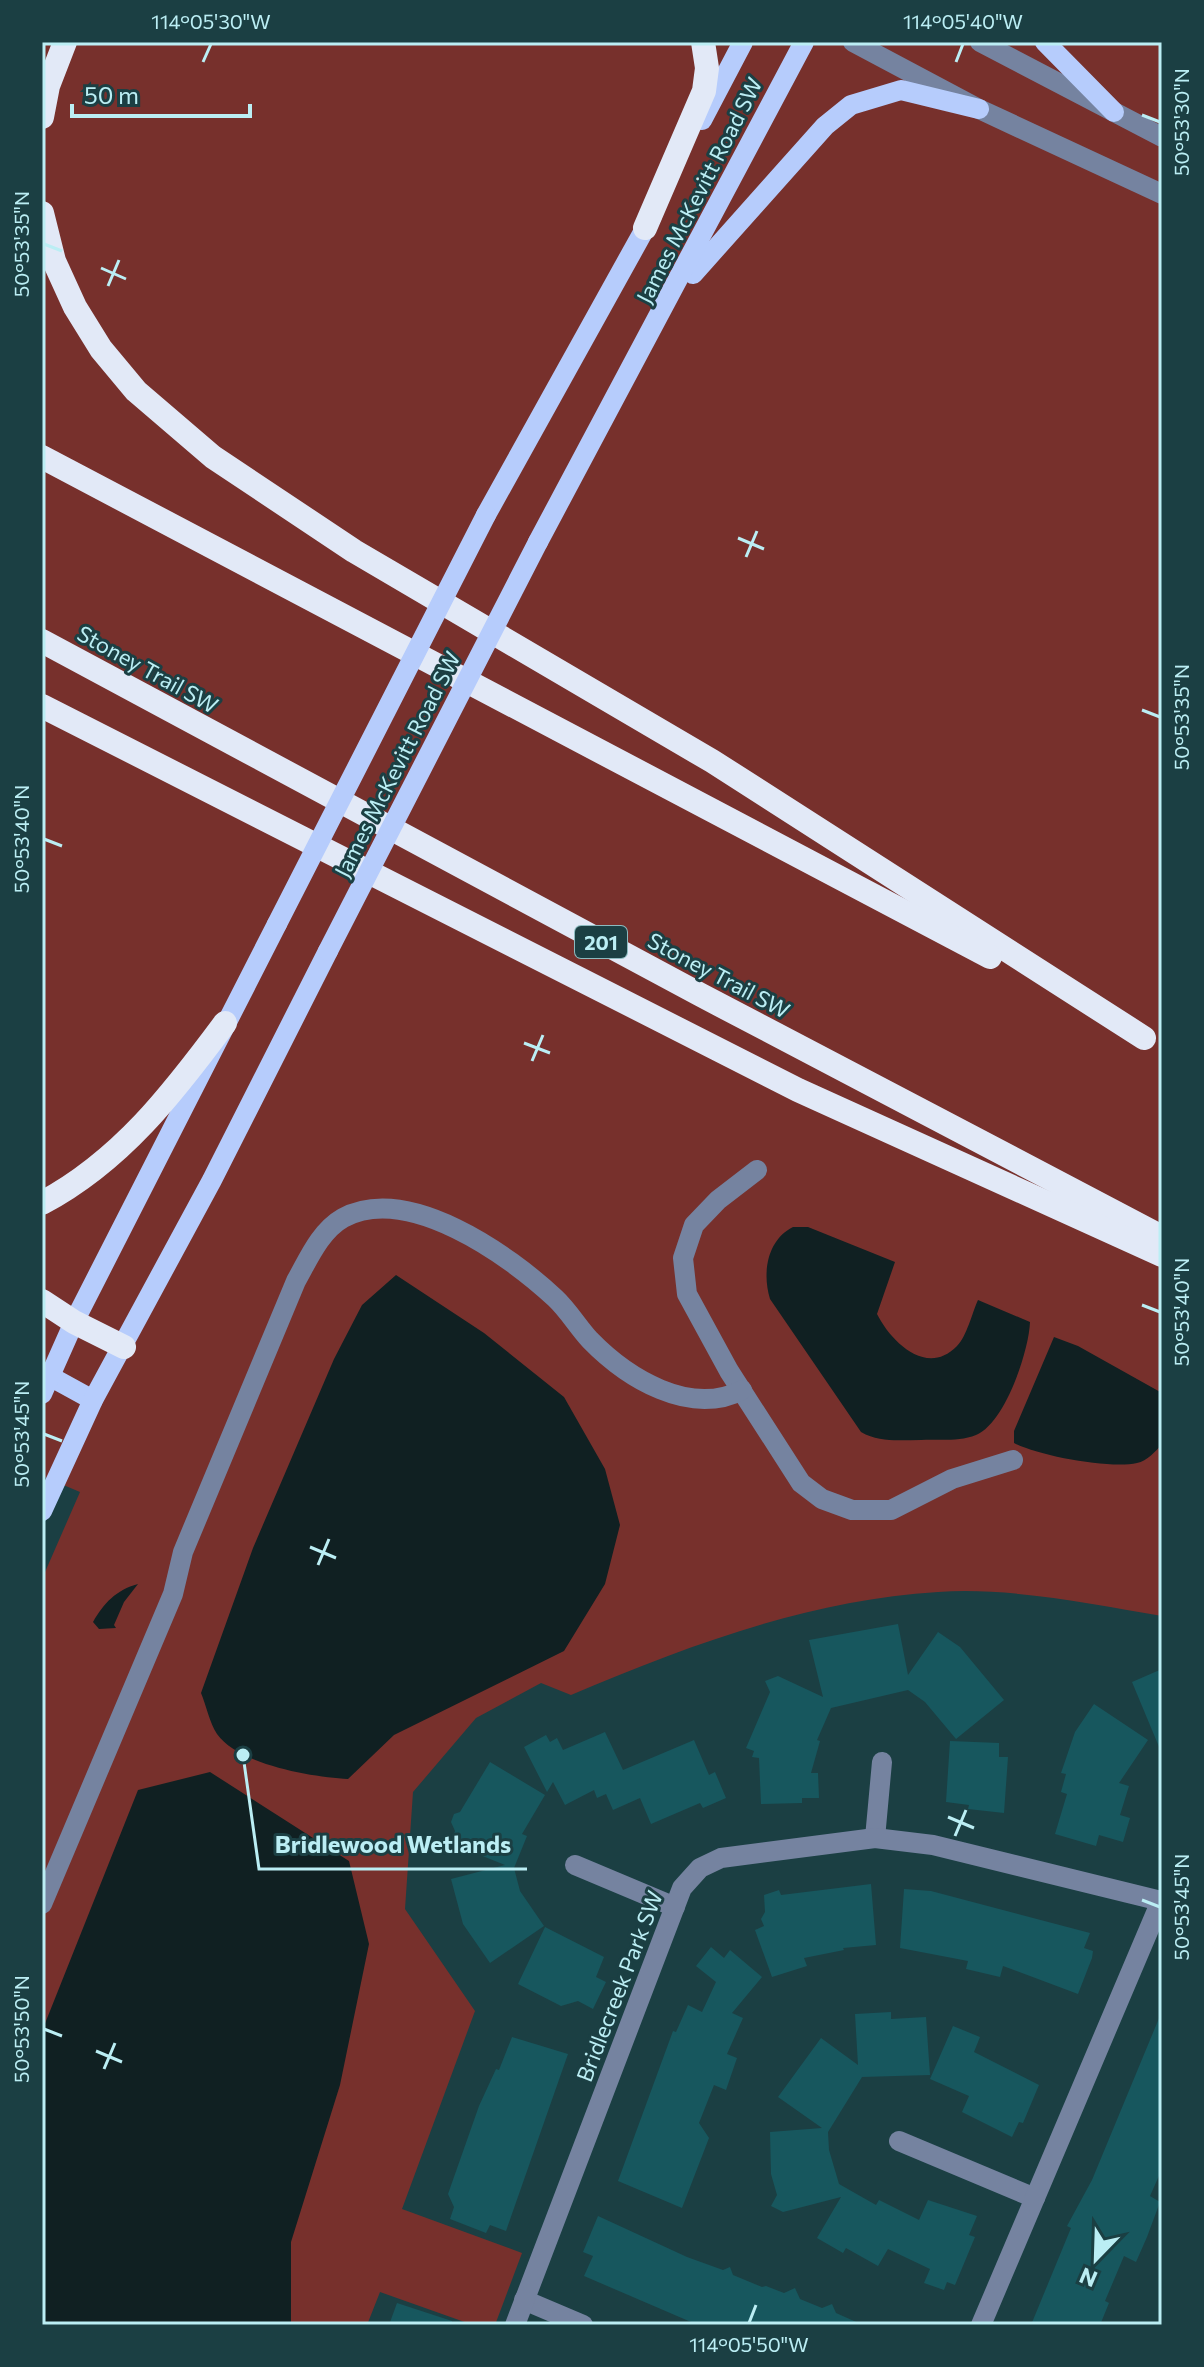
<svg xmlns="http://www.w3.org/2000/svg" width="1204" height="2367" font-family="Commissioner,sans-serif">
<rect width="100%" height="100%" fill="#1b3f43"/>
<path fill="#77302c" d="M 42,42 L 1162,42 L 1162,1616 C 1092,1604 1010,1587 938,1592 C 809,1600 689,1645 571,1695 L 541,1683 L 476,1718 L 413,1792 L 405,1909 L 475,2011 L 402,2209 L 522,2253 L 495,2325 L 473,2325 L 380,2292 L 367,2325 L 42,2325 L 42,1579 L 80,1492 L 42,1476 Z"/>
<g fill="#102022">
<path d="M 793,1227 L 808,1227 L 895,1262 L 877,1314 C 890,1340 926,1378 957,1346 C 967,1336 972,1313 978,1300 L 1030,1322 C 1029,1351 1005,1423 976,1435 C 959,1442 938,1439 921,1440 C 900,1440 880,1443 861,1432 L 770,1299 C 762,1273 767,1240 793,1227 Z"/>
<path d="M 396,1275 L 484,1333 L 564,1397 L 605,1469 L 620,1525 L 605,1584 L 564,1651 L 394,1735 L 348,1779 C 313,1777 239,1765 217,1734 C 210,1724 206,1705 201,1693 L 253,1548 L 334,1359 L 362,1305 Z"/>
<path d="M 1054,1337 L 1078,1346 L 1162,1393 L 1162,1444 C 1156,1451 1147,1461 1137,1463 C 1110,1469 1039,1456 1014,1443 L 1014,1431 Z"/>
<path d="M 138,1584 L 124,1602 L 114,1625 L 116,1628 L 99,1629 L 93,1622 C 104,1603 116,1590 138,1584 Z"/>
<path d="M 210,1772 L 349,1861 L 369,1944 L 340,2085 L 291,2242 L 291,2325 L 42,2325 L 42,2031 L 138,1790 Z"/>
</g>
<g fill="#17575e">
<path d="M 898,1624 L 908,1675 L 938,1632 L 960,1647 L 1004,1700 L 956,1739 L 925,1702 L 908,1690 L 831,1708 L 817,1740 L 820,1741 L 811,1773 L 818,1773 L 819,1798 L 802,1798 L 802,1803 L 761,1804 L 759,1758 L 752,1757 L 754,1751 L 746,1748 L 770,1692 L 765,1681 L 778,1676 L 823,1697 L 809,1640 Z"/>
<path d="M 1162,1669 L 1162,1754 L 1132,1682 Z"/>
<path d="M 1094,1704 L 1148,1740 L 1119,1783 L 1129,1786 L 1120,1815 L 1130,1818 L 1123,1842 L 1099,1835 L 1096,1846 L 1055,1834 L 1067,1794 L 1061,1792 L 1066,1774 L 1061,1773 L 1075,1732 Z"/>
<path d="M 605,1732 L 623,1770 L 694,1740 L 709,1775 L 715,1772 L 726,1798 L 703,1808 L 700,1803 L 651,1824 L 640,1798 L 613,1810 L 606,1794 L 597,1798 L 594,1790 L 565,1805 L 553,1782 L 547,1792 L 524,1747 L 546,1735 L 550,1742 L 557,1738 L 563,1750 Z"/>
<path d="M 950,1741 L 999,1743 L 999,1757 L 1008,1757 L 1004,1813 L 968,1809 L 969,1805 L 946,1802 Z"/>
<path d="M 490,1762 L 545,1795 L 522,1834 L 527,1836 L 514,1868 L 520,1891 L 544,1926 L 490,1963 L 463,1924 L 451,1879 L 505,1865 L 450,1843 L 455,1831 L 451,1822 L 454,1814 L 460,1812 Z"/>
<path d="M 871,1884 L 876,1945 L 843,1948 L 844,1950 L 804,1958 L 807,1966 L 772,1977 L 755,1930 L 764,1926 L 761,1919 L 765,1912 L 764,1895 L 779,1890 L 781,1895 Z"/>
<path d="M 904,1889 L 931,1891 L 1090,1933 L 1084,1948 L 1093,1951 L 1092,1958 L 1078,1994 L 1003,1966 L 1000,1977 L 966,1969 L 968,1961 L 900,1948 Z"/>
<path d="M 545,1927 L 604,1957 L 596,1977 L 606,1982 L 593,2009 L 578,2001 L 561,2006 L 518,1984 Z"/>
<path d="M 711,1947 L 724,1958 L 730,1950 L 762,1977 L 732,2013 L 743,2018 L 727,2054 L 737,2058 L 726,2090 L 714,2085 L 699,2123 L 709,2138 L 682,2208 L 618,2181 L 673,2031 L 676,2032 L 688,2005 L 702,2012 L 716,1982 L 696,1966 Z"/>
<path d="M 1162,2011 L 1162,2169 L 1150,2196 L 1160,2202 L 1147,2237 L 1136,2262 L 1124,2256 L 1105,2301 L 1109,2303 L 1100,2325 L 1031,2325 L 1071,2228 L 1067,2226 L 1092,2180 Z"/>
<path d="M 891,2012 L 891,2019 L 926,2017 L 930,2075 L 862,2077 L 828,2132 L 829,2150 L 839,2184 L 876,2205 L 879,2200 L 919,2220 L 928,2200 L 977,2216 L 969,2235 L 975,2237 L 955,2285 L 947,2282 L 944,2290 L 924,2283 L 930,2269 L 888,2249 L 878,2266 L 846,2248 L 843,2253 L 817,2238 L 841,2197 L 783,2212 L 771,2206 L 777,2195 L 771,2174 L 770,2132 L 822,2128 L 778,2097 L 821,2038 L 858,2065 L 855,2014 Z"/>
<path d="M 953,2026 L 980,2037 L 974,2052 L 1039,2085 L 1023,2123 L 1019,2122 L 1012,2137 L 962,2112 L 969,2096 L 930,2079 Z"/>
<path d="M 512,2037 L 568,2054 L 506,2231 L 490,2225 L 486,2233 L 450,2219 L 454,2207 L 448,2194 L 479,2106 L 496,2069 L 499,2070 Z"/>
<path d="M 598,2216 L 687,2257 L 723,2270 L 730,2267 L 733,2275 L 762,2287 L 766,2286 L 784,2293 L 795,2288 L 800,2299 L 822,2308 L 832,2304 L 836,2313 L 863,2325 L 698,2325 L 584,2276 L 593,2256 L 583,2252 Z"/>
<path d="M 397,2303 L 452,2321 L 452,2325 L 389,2325 Z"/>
</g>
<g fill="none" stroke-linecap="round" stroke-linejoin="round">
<g stroke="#7583a0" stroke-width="20">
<path d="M 853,42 L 979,109 L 1162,194"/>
<path d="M 980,42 L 1162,137"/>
<path d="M 757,1170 L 718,1200 L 694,1225 L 683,1258 L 687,1294 L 729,1371 L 801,1483 L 822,1499 L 852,1510 L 891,1510 L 952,1479 L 1013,1460"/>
<path d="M 875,1838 L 882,1762"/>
<path d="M 575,1865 L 675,1907"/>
<path d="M 42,1904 L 173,1594 L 183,1552 L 296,1281 C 308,1260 320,1231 343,1218 C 408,1183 509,1255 555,1298 C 568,1310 578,1327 590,1340 C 627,1378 690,1417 742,1390"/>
<path d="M 899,2141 L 1035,2198"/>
<path d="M 524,2300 L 583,2325"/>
<path d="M 515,2325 L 682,1888 L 700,1868 L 721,1858 L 875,1838 L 933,1845 L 1161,1901 L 981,2325"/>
</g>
<g stroke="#b6ccfc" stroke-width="20">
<path d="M 1045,42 L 1114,112"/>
<path d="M 702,120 L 743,42"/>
<path d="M 693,274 L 825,126 L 851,105 L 901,90 L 979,109"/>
<path d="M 486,515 L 652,216"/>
<path d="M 538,542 L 804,42"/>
<path d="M 42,1372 L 93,1400"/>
<path d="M 42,1394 L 74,1322 L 277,924"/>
<path d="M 42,1511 L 93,1400 L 212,1180 L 328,951"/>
</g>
<g stroke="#e2e9f7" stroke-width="24">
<path d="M 42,117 L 48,86 L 65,42"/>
<path d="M 42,213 L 54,261 L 75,307 L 101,349 L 136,391 L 213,457 L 354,551 L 712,761 L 1144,1038"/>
<path d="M 645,228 L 704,91 L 707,68 L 703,42"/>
<path d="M 42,457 L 990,957"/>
<path d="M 42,641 L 701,995 L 1162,1237"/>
<path d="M 42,706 L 798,1090 L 1162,1255"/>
<path d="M 42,1203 C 121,1161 173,1093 225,1023"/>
<path d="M 42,1301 L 74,1322 L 124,1347"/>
</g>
<g stroke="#b6ccfc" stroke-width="20">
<path d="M 277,924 L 486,515"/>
<path d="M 328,951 L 538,542"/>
</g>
</g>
<path fill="none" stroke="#bbeef4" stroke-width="3" d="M 203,62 L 211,44M 956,62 L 963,44M 1142,115 L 1160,122M 44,244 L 62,251M 101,268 L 126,279M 108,286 L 119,260M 738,538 L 764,549M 746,557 L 757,531M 1142,710 L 1160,717M 44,839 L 62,846M 524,1043 L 550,1053M 532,1061 L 543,1035M 1142,1305 L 1160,1312M 44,1434 L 62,1441M 310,1547 L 336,1558M 318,1565 L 329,1539M 948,1817 L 974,1828M 955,1836 L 966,1810M 1142,1900 L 1160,1907M 44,2029 L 62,2036M 96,2051 L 122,2062M 104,2069 L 115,2043M 749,2323 L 756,2305"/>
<g text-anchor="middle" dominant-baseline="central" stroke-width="6" stroke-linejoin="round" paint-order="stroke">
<rect fill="#1b3f43" stroke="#8bbabf" stroke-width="2" x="575" y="926" width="52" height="32" rx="6"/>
<g font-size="20" font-weight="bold" fill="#bbeef4">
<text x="601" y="942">201</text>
</g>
<g font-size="22" fill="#bbeef4" stroke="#1b3f43">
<text transform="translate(699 190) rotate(-63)">James McKevitt Road SW</text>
<text transform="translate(148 669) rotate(29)">Stoney Trail SW</text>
<text transform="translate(397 764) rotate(-63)">James McKevitt Road SW</text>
<text transform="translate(719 975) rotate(28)">Stoney Trail SW</text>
<text transform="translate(619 1986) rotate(-69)">Bridlecreek Park SW</text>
</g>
</g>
<path fill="none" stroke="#bbeef4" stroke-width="3" d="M243 1755L259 1869H527"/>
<circle fill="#bbeef4" stroke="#1b3f43" stroke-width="3" cx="243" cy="1755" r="8"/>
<g font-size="24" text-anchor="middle" font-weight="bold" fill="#bbeef4" stroke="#1b3f43" stroke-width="6" stroke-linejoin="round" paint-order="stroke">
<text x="393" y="1853">Bridlewood Wetlands</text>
</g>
<rect width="1204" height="2367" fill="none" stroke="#1b3f43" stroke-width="88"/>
<g transform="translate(1096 2259) rotate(203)" stroke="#1b3f43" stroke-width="6" paint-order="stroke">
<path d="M0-6L14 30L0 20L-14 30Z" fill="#bbeef4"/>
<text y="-12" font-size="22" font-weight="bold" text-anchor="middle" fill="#bbeef4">N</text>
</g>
<path d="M72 104v12h178v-12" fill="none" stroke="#bbeef4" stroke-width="4"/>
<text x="84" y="104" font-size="24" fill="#bbeef4" stroke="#1b3f43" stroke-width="6" paint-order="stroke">50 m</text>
<rect x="44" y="44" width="1116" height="2279" fill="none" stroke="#bbeef4" stroke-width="3"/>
<g font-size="20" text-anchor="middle" fill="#bbeef4">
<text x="211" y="29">114°05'30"W</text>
<text x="963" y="29">114°05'40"W</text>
<text transform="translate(1182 122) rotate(-90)" y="7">50°53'30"N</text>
<text transform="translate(22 244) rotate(-90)" y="7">50°53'35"N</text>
<text transform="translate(1182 717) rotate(-90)" y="7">50°53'35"N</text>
<text transform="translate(22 839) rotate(-90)" y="7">50°53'40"N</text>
<text transform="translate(1182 1312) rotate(-90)" y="7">50°53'40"N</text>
<text transform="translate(22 1434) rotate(-90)" y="7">50°53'45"N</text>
<text transform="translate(1182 1907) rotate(-90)" y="7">50°53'45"N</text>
<text transform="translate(22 2029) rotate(-90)" y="7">50°53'50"N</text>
<text x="749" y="2352">114°05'50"W</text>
</g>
</svg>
